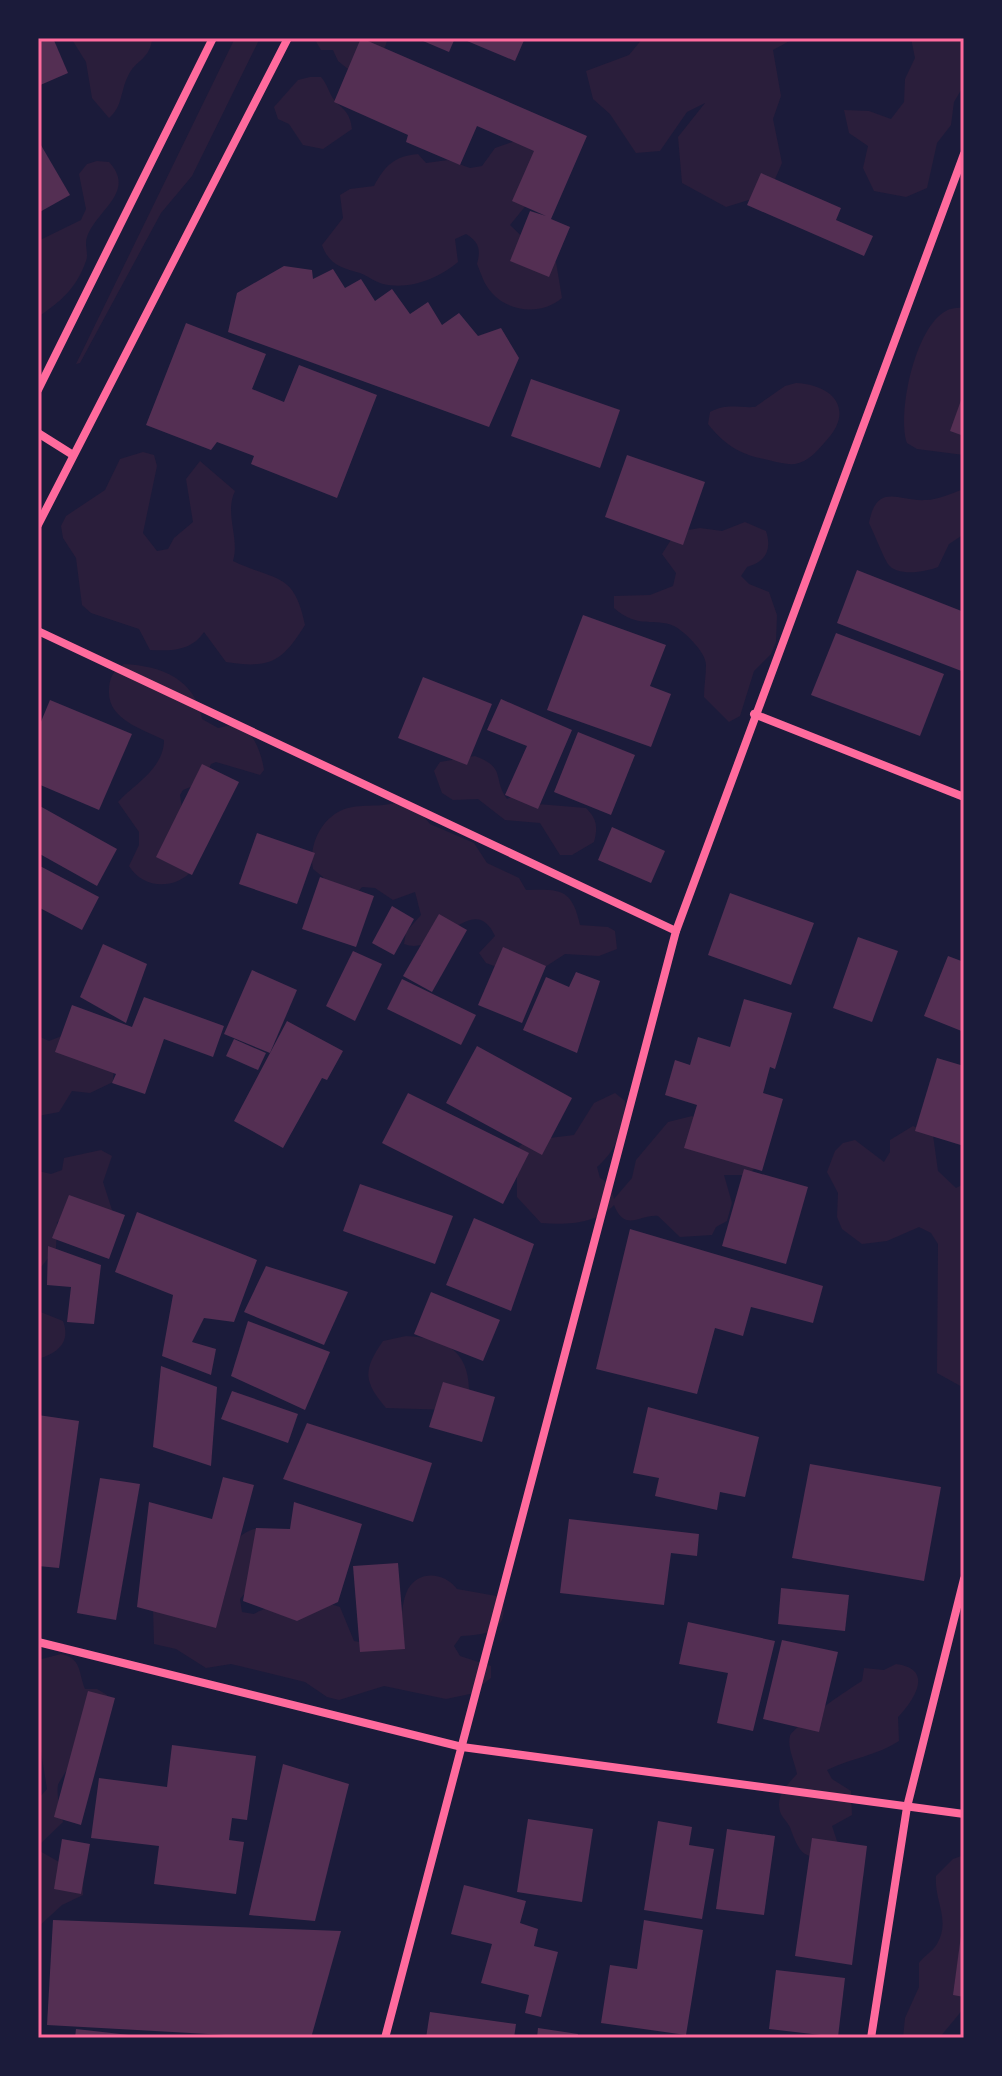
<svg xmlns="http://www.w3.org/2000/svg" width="1002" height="2076" font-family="'Fira Sans',sans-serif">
<rect width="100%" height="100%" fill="#1b1b3a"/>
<g fill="#2a1e3b">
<path d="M 71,38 L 152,38 C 151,59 135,60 128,76 C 120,92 123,106 109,118 L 92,98 L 86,62 Z"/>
<path d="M 235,38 L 260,38 L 192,176 L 161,213 L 80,363 L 76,364 Z"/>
<path d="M 314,38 L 387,38 C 387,57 364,62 348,69 L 338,61 L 333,50 L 321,50 Z"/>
<path d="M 643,38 L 795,38 L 773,50 L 781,96 L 773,119 L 782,163 L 772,186 L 752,199 L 726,207 L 682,183 L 678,137 L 705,103 L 687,112 L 660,151 L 636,153 L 610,114 L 593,99 L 586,71 L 629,55 Z"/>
<path d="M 911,38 L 964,38 L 964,85 L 954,102 L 951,125 L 937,143 L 927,188 L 906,197 L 874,191 L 863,168 L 868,146 L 849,133 L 844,110 L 869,111 L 891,119 L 904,102 L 905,79 L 915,58 Z"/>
<path d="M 310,77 L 321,77 C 328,85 329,94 335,101 C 345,111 350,113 352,129 L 323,149 L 303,145 L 289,124 L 278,119 L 274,107 L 298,80 Z"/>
<path d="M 518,140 L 538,152 L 532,198 L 510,225 L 545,259 L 556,262 L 562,298 C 542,315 510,313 492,293 C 484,285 481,273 477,264 C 481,249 479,242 466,234 L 455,239 L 458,262 C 438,279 409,290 383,284 C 375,282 368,276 360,273 C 342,268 329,265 322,245 L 343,218 L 340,195 L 350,189 L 374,186 C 385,166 394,156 418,154 L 426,163 L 448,160 L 470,168 L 482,166 L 495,148 Z"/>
<path d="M 97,161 L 109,162 C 137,192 96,210 87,237 C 84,245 89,254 86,261 C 76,289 61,301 38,317 L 38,241 L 81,220 L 86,209 L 79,174 L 87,164 Z"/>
<path d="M 964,307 L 964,455 L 917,449 L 907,443 C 897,413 915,327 946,311 C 950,308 958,308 964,307 Z"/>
<path d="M 796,383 C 835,385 855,411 825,442 C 817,451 808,462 795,464 C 786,465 773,461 764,459 C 739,454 724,444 708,424 L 710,412 C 727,403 737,408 755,407 L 785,386 Z"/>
<path d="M 143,452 L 154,455 L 157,466 L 143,533 L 157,551 L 168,549 L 174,538 L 193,522 L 186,479 L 200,461 L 235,491 C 224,513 240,538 233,561 C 277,582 294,571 305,625 C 282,662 270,669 226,662 L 204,632 C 191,651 172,651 150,650 L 139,629 L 91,613 L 82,605 L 76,558 L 63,538 L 61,526 L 66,516 L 105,490 L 120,459 Z"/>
<path d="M 964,489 L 964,534 L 949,544 L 938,567 C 926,572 897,577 888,564 C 884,558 873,531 869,523 C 877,481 899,502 926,500 C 938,500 952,493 964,489 Z"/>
<path d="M 745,522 L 766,531 C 772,549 766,562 747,567 L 741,576 L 749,584 L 769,592 L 777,615 L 776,642 L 771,654 L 754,671 L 740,716 L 729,722 L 704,697 C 704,686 706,675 706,665 C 706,652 685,632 674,626 C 654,617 639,630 614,608 L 614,596 L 650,595 L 673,586 L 676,573 L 662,554 L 676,532 L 700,528 L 722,531 Z"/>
<path d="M 124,664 C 162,666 195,679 202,719 L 218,728 C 224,727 233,724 238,726 C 254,730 262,756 264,770 L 260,775 L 216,762 L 211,764 L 203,782 L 183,790 L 180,795 L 192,871 C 174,890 143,889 129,866 L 139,845 L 139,832 L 118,802 C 134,784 164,769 164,740 C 143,729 108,720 109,691 C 109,678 113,671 124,664 Z"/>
<path d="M 475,756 C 507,768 492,778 507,799 L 517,794 L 538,804 L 586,808 C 597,819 598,827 594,842 L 572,855 L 560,855 L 540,823 L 505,820 L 478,799 L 453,800 L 442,793 L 434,771 L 440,762 Z"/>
<path d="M 404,800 L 415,806 L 430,824 L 474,843 L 487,863 L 519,878 L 526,890 C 560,889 572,888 580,925 L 608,927 L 615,931 L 617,949 L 599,956 L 565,954 L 545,967 L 497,967 L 486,963 L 479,953 L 495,936 C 473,889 439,958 404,944 L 406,932 L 421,915 L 415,892 L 393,900 L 375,888 L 362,887 L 346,906 L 325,889 L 323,877 L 313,869 C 308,845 322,815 348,808 C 369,803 381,809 404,800 Z"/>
<path d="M 72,1032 L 114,1068 L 113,1082 L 90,1093 L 72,1091 L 59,1112 L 38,1116 L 38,1036 L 49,1041 Z"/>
<path d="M 615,1093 L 625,1101 C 625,1127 617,1150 597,1167 L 600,1178 L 610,1184 L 614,1199 L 632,1178 L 636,1160 L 668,1122 L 692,1116 L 697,1120 L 756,1167 L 748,1175 L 724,1175 L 732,1203 L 727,1221 L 716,1227 L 712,1235 L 680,1237 L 658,1216 C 640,1214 625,1233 614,1205 C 596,1224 566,1225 541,1223 L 517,1197 L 517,1149 L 525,1141 L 574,1135 L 594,1103 Z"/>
<path d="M 913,1126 L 933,1135 L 938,1171 L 956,1188 L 964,1184 L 964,1388 L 937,1373 L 938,1244 L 931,1233 L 919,1227 L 887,1241 L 862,1244 L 842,1229 L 837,1217 L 838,1193 L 827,1172 L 835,1151 L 843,1143 L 855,1140 L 884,1162 L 890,1152 L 890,1140 Z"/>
<path d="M 101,1150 L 112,1156 L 103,1182 L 112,1210 L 68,1215 L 57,1222 L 56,1248 L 38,1271 L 38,1171 L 51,1174 L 62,1170 L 64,1158 Z"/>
<path d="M 38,1311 L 63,1321 C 71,1342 58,1353 38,1359 Z"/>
<path d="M 406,1336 C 444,1338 468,1349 469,1390 L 452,1410 L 386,1408 C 363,1381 363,1370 383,1341 Z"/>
<path d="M 259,1528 L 270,1531 L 248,1590 L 240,1599 L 242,1612 L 254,1614 C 273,1602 319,1599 340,1607 L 354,1641 L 366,1643 L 400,1628 C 402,1617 402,1600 408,1589 C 420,1569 445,1573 457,1589 L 502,1597 C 510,1630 489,1635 461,1636 L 454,1646 L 460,1656 L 491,1666 L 491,1678 L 470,1694 L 446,1699 L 384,1686 L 339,1700 L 327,1697 L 305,1682 L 231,1664 L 206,1668 L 176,1649 L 154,1644 L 153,1608 L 215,1614 C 239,1590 215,1535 259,1528 Z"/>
<path d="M 61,1654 C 82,1659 78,1671 85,1689 L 97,1689 L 107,1695 L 111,1707 C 104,1719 59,1779 58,1785 C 56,1796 61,1811 63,1822 L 38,1846 L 38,1799 L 47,1789 L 38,1733 L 38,1660 Z"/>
<path d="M 896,1664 C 935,1669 914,1700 898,1717 L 899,1741 C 876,1756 851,1758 827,1770 L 832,1779 L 851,1791 L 852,1815 L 832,1826 L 839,1847 C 810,1861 802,1861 791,1830 C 789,1823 784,1820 781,1814 C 774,1797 787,1785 797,1774 C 795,1762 787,1748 790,1736 C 792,1728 850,1688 862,1681 L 864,1668 L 884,1670 Z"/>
<path d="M 38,1850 L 66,1866 L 83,1884 L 83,1895 L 62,1905 L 38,1927 Z"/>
<path d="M 964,1855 L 964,2008 L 940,2037 L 903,2038 L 905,2018 L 919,1987 L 919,1963 C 924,1956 933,1951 937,1944 C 951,1920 934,1901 936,1876 L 953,1859 Z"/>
</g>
<g fill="#542f53">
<path d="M 38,38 L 53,38 L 68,73 L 38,86 Z"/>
<path d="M 361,38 L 587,136 L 551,219 L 570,227 L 549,277 L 510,261 L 530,211 L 546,216 L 512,201 L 534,151 L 477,126 L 460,165 L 406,142 L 408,135 L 334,102 Z"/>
<path d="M 416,38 L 455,38 L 449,52 Z"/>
<path d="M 460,38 L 525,38 L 515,61 Z"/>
<path d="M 38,140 L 70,195 L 38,213 Z"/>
<path d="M 761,173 L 841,208 L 836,220 L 873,236 L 864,256 L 747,205 Z"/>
<path d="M 284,266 L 312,270 L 313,279 L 333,269 L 345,288 L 361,279 L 375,301 L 392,289 L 410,314 L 428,302 L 442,325 L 459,313 L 478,336 L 501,328 L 519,358 L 489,427 L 228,332 L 237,293 Z"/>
<path d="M 186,323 L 266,354 L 252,389 L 284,402 L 299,365 L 377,395 L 337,498 L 251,464 L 254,456 L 217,442 L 211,450 L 146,425 Z"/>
<path d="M 531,379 L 620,410 L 600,468 L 511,436 Z"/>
<path d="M 964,392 L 964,436 L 950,431 Z"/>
<path d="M 627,455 L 705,482 L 683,545 L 605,517 Z"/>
<path d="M 857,570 L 964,612 L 964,672 L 837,623 Z"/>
<path d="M 583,615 L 666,645 L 650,686 L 671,694 L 651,747 L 547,710 Z"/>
<path d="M 836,633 L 944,674 L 920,736 L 811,695 Z"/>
<path d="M 423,677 L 492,704 L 467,765 L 398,738 Z"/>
<path d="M 501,699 L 572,730 L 538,809 L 505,795 L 527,746 L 487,730 Z"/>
<path d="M 50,700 L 132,734 L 99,810 L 38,784 L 38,729 Z"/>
<path d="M 578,732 L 635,755 L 611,815 L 554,792 Z"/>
<path d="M 202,764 L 239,782 L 192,875 L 156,857 Z"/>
<path d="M 38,805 L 117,849 L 97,886 L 38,853 Z"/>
<path d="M 612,827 L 665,851 L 651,883 L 598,860 Z"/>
<path d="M 257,833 L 315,853 L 297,904 L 239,884 Z"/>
<path d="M 38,865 L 99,897 L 82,930 L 38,907 Z"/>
<path d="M 320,877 L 374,896 L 356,947 L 302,929 Z"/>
<path d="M 730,893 L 814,923 L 791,985 L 708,955 Z"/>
<path d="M 392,906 L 414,919 L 394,955 L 372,943 Z"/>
<path d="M 439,914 L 467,930 L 432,992 L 403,976 Z"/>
<path d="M 858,937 L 898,951 L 872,1022 L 833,1008 Z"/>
<path d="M 103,944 L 147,964 L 126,1023 L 80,997 Z"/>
<path d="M 503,947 L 546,966 L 522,1023 L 478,1005 Z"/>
<path d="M 353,951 L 382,964 L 355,1021 L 326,1006 Z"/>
<path d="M 948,956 L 964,962 L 964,1032 L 924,1016 Z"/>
<path d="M 252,970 L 297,990 L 270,1053 L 224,1034 Z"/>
<path d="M 576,972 L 600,981 L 577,1053 L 523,1030 L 546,977 L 569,987 Z"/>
<path d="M 402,979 L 476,1015 L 461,1045 L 387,1009 Z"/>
<path d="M 144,997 L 224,1026 L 213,1057 L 164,1039 L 145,1094 L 112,1083 L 116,1074 L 55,1052 L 72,1005 L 132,1027 Z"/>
<path d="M 744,999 L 792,1013 L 775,1069 L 770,1067 L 763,1093 L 783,1099 L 762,1171 L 684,1148 L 697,1105 L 665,1095 L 675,1060 L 690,1065 L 698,1037 L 730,1047 Z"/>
<path d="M 287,1021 L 343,1051 L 327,1080 L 322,1078 L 283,1148 L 234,1121 Z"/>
<path d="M 234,1039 L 266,1053 L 258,1070 L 226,1056 Z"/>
<path d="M 477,1046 L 572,1098 L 542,1155 L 446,1103 Z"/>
<path d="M 937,1058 L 964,1066 L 964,1146 L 915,1131 Z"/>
<path d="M 408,1093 L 529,1153 L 503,1204 L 382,1143 Z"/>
<path d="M 744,1169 L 808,1187 L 786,1264 L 722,1246 Z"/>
<path d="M 360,1184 L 453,1216 L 435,1264 L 343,1231 Z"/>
<path d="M 69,1195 L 125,1215 L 109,1259 L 52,1238 Z"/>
<path d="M 137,1212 L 257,1260 L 234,1322 L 204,1318 L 192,1342 L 216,1349 L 211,1375 L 162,1356 L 173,1295 L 115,1272 Z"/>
<path d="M 474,1218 L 534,1244 L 511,1311 L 446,1285 Z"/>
<path d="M 630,1229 L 823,1286 L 813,1323 L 751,1307 L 743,1336 L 715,1328 L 697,1394 L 596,1369 Z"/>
<path d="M 48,1246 L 101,1265 L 94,1324 L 67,1322 L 71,1287 L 47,1285 Z"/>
<path d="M 266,1266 L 348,1292 L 324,1345 L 244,1312 Z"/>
<path d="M 431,1292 L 500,1320 L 483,1361 L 414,1334 Z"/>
<path d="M 248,1321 L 330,1352 L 305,1410 L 231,1376 Z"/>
<path d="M 161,1366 L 217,1387 L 211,1466 L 153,1447 Z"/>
<path d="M 443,1382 L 495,1397 L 482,1442 L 429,1427 Z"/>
<path d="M 232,1391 L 298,1414 L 288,1443 L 221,1419 Z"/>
<path d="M 648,1407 L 759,1437 L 745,1497 L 720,1492 L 717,1510 L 655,1496 L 659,1478 L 633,1473 Z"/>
<path d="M 38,1415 L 79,1421 L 59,1568 L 38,1566 Z"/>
<path d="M 307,1423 L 432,1463 L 413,1522 L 283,1479 Z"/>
<path d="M 810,1464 L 941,1487 L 924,1581 L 792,1558 Z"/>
<path d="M 223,1477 L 254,1485 L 216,1628 L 137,1607 L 149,1502 L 212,1519 Z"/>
<path d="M 100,1478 L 140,1484 L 116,1620 L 77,1613 Z"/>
<path d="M 294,1502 L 362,1524 L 338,1602 L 297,1621 L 243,1601 L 256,1528 L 290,1529 Z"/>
<path d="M 569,1519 L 699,1534 L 697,1556 L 671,1553 L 664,1605 L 560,1593 Z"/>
<path d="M 398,1563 L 405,1649 L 360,1652 L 353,1566 Z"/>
<path d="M 781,1588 L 849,1595 L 845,1631 L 778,1624 Z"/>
<path d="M 688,1622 L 775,1641 L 753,1731 L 717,1723 L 728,1673 L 679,1664 Z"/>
<path d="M 782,1640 L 838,1652 L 819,1732 L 763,1719 Z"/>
<path d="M 88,1691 L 115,1698 L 81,1825 L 54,1817 Z"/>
<path d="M 172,1745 L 256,1756 L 247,1820 L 232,1818 L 229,1840 L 244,1842 L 236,1894 L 154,1884 L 159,1846 L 91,1838 L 99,1778 L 167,1787 Z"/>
<path d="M 283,1764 L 349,1784 L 315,1921 L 249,1915 Z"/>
<path d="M 528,1819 L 593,1829 L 582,1902 L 517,1892 Z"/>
<path d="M 658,1821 L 692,1827 L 689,1845 L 714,1849 L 702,1919 L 644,1910 Z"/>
<path d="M 727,1829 L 775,1836 L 764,1915 L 716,1909 Z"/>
<path d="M 812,1838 L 867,1846 L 852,1965 L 795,1956 Z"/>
<path d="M 62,1839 L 90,1844 L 81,1894 L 54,1889 Z"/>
<path d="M 464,1885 L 526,1901 L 520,1923 L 538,1929 L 534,1946 L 558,1952 L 541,2017 L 525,2013 L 529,1995 L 481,1983 L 492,1944 L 451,1934 Z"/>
<path d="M 53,1920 L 341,1931 L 311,2038 L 280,2038 L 47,2025 Z"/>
<path d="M 644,1920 L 703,1930 L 686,2035 L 601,2023 L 610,1965 L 637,1969 Z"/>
<path d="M 962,1928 L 964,1929 L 964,1997 L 953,1995 Z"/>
<path d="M 776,1970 L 845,1978 L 838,2037 L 769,2029 Z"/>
<path d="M 430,2012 L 516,2024 L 514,2038 L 426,2038 Z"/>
<path d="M 538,2028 L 578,2034 L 577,2038 L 537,2038 Z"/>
<path d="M 76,2029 L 138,2036 L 138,2038 L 75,2038 Z"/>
</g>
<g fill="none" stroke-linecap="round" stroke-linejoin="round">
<g stroke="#ff6b9d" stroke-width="8">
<path d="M 38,390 L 213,38"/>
<path d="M 38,433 L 73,455"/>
<path d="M 38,525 L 288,38"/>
<path d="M 38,631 L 676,931"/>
<path d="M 754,714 L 964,797"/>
<path d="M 38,1642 L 462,1747 L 964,1814"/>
<path d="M 385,2038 L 676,931 L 964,154"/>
<path d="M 871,2038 L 907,1807 L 964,1579"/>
</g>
</g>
<rect width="1002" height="2076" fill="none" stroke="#1b1b3a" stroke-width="80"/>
<rect x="40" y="40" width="922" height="1996" fill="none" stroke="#ff6b9d" stroke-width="3"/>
</svg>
